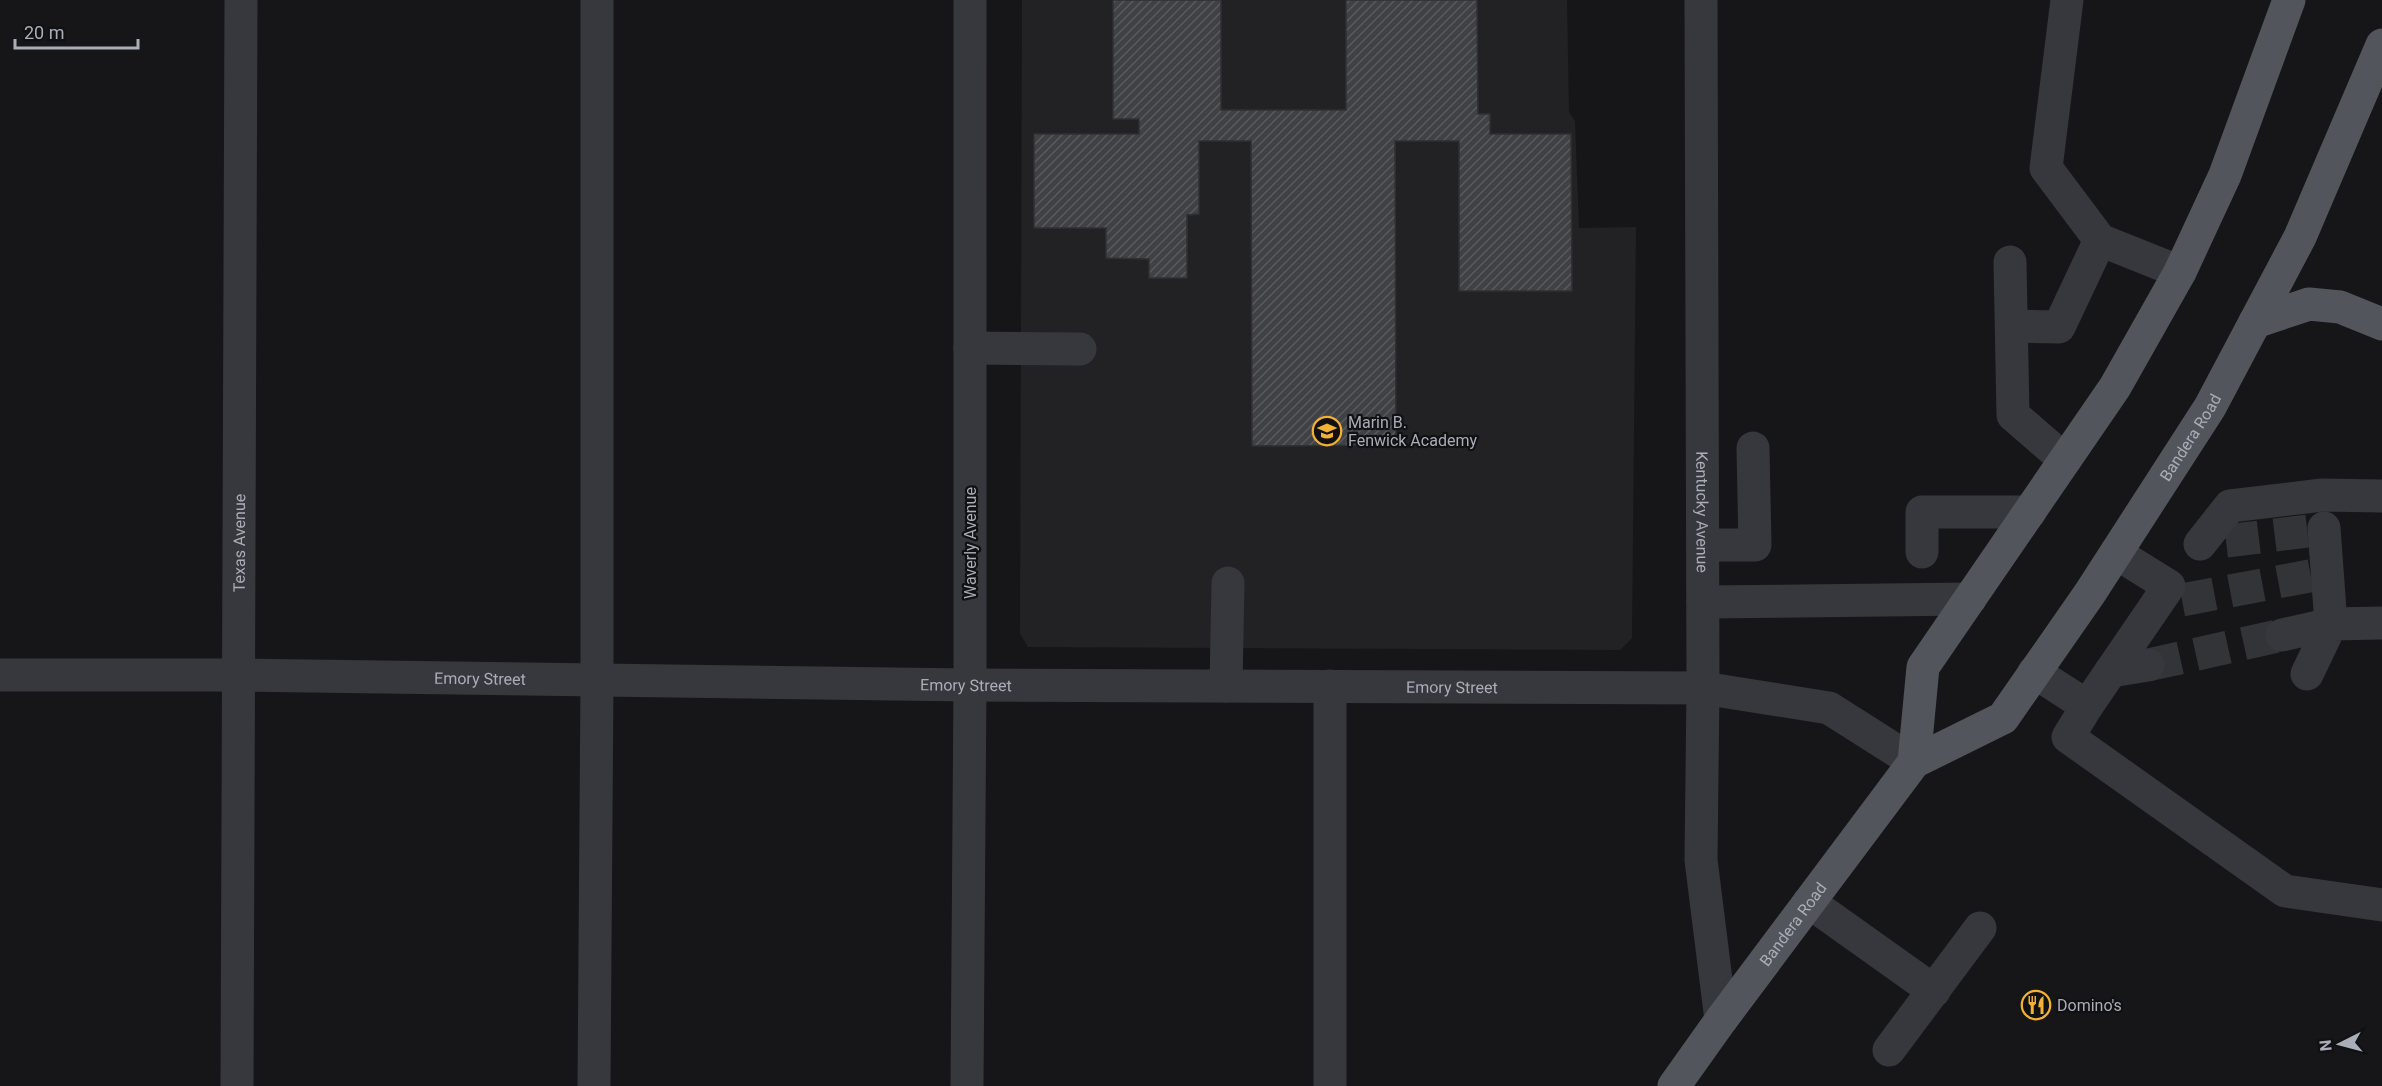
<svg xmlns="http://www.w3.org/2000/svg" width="2382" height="1086" font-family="Roboto,sans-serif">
<defs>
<pattern id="building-hatch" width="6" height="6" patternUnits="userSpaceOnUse" patternTransform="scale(1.5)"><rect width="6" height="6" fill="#404145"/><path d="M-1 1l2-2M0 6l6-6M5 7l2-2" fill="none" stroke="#595a5e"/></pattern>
</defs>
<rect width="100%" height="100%" fill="#161618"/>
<path fill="#222225" d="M 1022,0 L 1567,0 L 1569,112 L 1575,121 L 1579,228 L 1636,227 L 1632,638 L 1620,650 L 1028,647 L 1020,634 Z"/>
<path fill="url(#building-hatch)" stroke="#303034" stroke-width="1.5" d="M 1113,0 L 1221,0 L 1221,110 L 1346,110 L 1346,0 L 1477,0 L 1478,114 L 1490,114 L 1490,134 L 1571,134 L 1572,291 L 1459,291 L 1459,141 L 1395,141 L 1396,445 L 1252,446 L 1251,141 L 1199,141 L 1199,214 L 1187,215 L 1187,278 L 1149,278 L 1149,259 L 1106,258 L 1106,228 L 1034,228 L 1034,134 L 1139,134 L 1139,119 L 1113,119 Z"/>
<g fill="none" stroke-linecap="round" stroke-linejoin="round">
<g stroke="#333438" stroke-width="33" stroke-dasharray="33 16" stroke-linecap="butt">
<path d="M 2226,541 L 2308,531"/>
<path d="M 2182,600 L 2315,575"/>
<path d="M 2148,665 L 2282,635"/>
</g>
<g stroke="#37383d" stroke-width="33">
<path id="s1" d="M 1701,0 L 1703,688 L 1701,860 L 1721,1020"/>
<path d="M 2067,0 L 2046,168 L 2100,240 L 2180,272"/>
<path d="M 2010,262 L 2013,415 L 2065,460"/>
<path d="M 2012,326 L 2059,327 L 2100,240"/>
<path d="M 970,348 L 1080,349"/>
<path d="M 2200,544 L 2230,506 L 2322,495 L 2382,496"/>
<path d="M 1703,545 L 1755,545 L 1753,448"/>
<path d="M 1922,552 L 1922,512 L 2030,512"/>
<path d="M 1703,602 L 1970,599"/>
<path d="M 2282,635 L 2331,624 L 2324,528"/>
<path d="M 2111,671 L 2148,665"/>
<path d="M 2034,672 L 2087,706 L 2169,586 L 2116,553"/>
<path d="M 2307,674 L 2331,624 L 2382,623"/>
<path id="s2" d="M 0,675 L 240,675 L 970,685 L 1703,688 L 1829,708 L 1914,762"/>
<path d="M 1226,686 L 1228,583"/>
<path d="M 2087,706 L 2068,737 L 2285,891 L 2382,905"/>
<path d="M 1809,902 L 1934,991"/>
<path d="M 1889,1050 L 1980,928"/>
<path id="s3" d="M 237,1086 L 241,0"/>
<path d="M 594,1086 L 597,680 L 597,0"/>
<path d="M 967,1086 L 970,685 L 970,0"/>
<path d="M 1330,1086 L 1330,686"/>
</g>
<g stroke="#53555c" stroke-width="33">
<path d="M 2255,322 L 2309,304 L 2340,307 L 2382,324"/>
<path d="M 1914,762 L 1923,667 L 2115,387 L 2180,272 L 2225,175 L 2289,0"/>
<path id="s4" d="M 1674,1086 L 1721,1020 L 1914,762 L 2003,718 L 2090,593 L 2210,407 L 2300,237 L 2382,45"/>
</g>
</g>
<defs>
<g id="school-ring" transform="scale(1.5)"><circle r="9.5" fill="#111113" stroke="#f2b134" stroke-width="1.5"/><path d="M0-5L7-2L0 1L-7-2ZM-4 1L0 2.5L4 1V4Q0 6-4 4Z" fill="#f2b134"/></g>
<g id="restaurant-ring" transform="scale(1.5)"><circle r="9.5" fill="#111113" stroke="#f2b134" stroke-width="1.5"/><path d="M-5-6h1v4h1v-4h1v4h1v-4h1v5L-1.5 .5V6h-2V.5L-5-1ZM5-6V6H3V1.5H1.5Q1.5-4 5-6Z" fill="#f2b134"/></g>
</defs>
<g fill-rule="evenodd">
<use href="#school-ring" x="1327" y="431"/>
<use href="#restaurant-ring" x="2036" y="1005"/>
</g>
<g text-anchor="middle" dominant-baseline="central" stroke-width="4.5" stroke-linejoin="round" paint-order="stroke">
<g font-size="16" fill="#a8adb8" stroke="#111113" text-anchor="start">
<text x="1348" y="422">Marin B.<tspan x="1348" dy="18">Fenwick Academy</tspan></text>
<text x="2057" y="1005">Domino's</text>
</g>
<g font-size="16" fill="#a8adb8" stroke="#111113">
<text stroke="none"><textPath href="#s4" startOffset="840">Bandera Road</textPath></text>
<text stroke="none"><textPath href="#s1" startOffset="512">Kentucky Avenue</textPath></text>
<text stroke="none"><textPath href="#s3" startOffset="543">Texas Avenue</textPath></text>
<text transform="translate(970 543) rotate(-90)">Waverly Avenue</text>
<text stroke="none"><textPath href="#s2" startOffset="480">Emory Street</textPath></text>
<text stroke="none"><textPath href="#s2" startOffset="966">Emory Street</textPath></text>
<text stroke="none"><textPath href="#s2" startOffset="1452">Emory Street</textPath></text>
<text stroke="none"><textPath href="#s4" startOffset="201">Bandera Road</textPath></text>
</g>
</g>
<g transform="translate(2340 1044) rotate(264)" stroke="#111113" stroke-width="4.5" paint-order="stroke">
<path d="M0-4.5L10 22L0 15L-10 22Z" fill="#a8adb8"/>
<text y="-9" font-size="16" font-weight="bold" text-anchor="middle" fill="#a8adb8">N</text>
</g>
<path d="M15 39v9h123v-9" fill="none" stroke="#a8adb8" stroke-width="3"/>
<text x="24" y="39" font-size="18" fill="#a8adb8" stroke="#111113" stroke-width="4.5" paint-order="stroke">20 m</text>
</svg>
